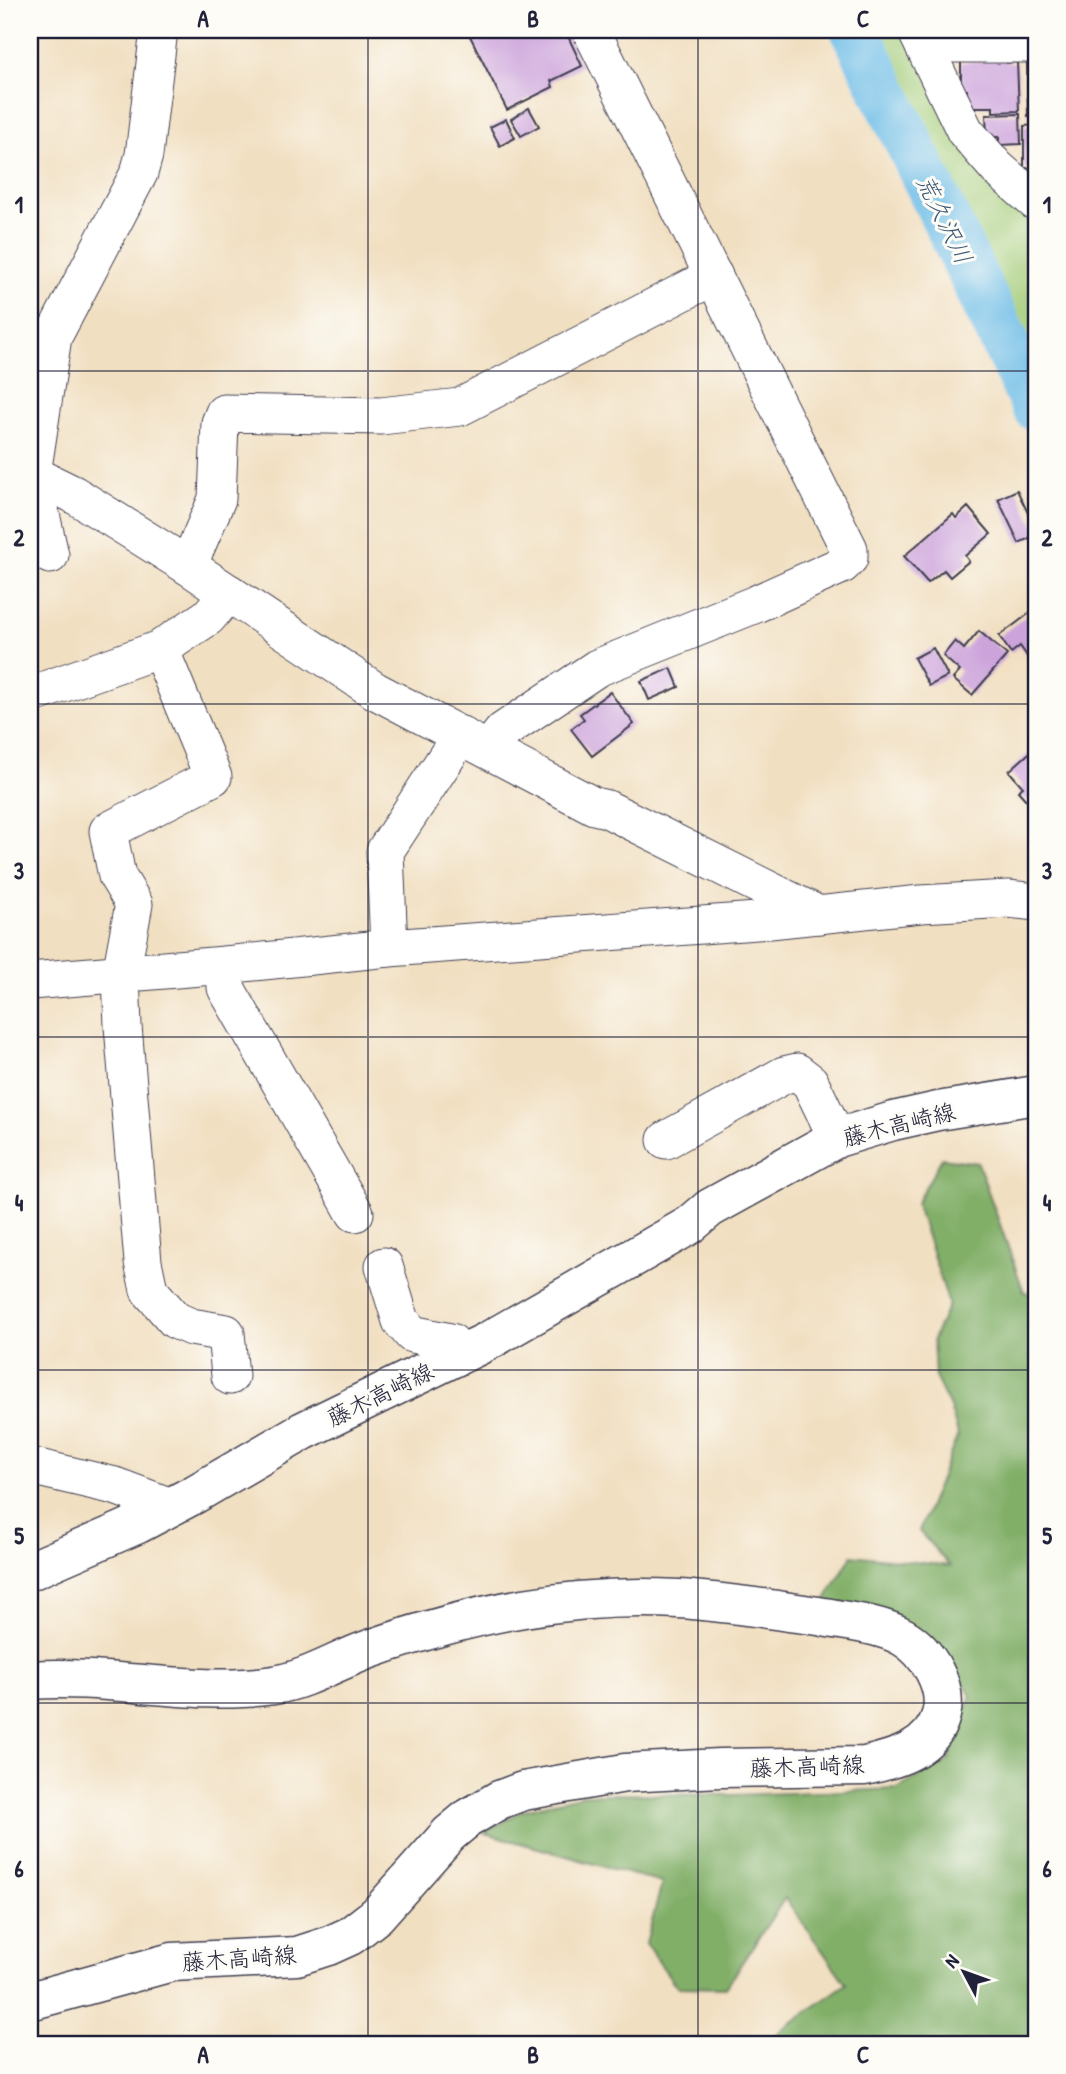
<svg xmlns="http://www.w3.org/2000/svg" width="1066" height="2074" font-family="'Patrick Hand','Klee One',sans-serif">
<rect width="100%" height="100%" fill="#fdfcf7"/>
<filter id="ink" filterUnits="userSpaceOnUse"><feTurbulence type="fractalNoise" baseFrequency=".0143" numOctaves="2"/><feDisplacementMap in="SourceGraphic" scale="14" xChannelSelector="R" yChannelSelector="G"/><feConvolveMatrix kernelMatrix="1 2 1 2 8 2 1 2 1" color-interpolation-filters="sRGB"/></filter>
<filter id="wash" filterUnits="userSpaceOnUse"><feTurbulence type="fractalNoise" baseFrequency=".00686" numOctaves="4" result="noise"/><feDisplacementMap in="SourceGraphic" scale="28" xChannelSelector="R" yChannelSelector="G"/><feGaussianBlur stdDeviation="1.57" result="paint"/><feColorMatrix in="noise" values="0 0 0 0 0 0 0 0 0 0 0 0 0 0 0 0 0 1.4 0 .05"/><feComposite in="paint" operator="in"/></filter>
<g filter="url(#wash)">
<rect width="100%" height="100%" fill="#f1dfc1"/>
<path fill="#a2cb77" stroke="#627659" stroke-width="2" d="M 876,30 L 904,30 L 1036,217 L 1036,365 L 943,167 L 895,74 Z"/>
<path fill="#81af68" stroke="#526852" stroke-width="2" d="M 942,1158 L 978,1163 L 1024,1292 L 1036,1294 L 1036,2044 L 772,2044 L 780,2031 L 846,1984 L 785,1898 L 725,1988 L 677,1987 L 646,1944 L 662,1883 L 485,1833 L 521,1811 L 586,1794 L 733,1795 L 897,1789 L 949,1760 L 958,1728 L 971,1696 L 951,1660 L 904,1626 L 822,1606 L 852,1555 L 950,1566 L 919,1531 L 958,1435 L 950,1407 L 935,1377 L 933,1339 L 949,1304 L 916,1203 Z"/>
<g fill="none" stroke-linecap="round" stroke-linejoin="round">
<path stroke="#6cbce7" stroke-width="49" d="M 855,30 L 1036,407"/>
</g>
<g id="blocks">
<g fill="#cca3db">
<path d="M 467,30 L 565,30 L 582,66 L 551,81 L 553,87 L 507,110 Z"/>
<path d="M 1007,60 L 1007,63 L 1017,62 L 1019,111 L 993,112 L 993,107 L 968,107 L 967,90 L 961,90 L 961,62 Z"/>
<path d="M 1027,63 L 1036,63 L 1036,116 L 1028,116 Z"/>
<path d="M 529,108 L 539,126 L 521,136 L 511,119 Z"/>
<path d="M 1020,114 L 1021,144 L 999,145 L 999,137 L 992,137 L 992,133 L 987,133 L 986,115 Z"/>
<path d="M 506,119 L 515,138 L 500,146 L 490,127 Z"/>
<path d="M 1036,125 L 1036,168 L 1024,168 L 1024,126 Z"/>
<path d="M 1017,490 L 1036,530 L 1036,535 L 1019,543 L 998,499 Z"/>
<path d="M 968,507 L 991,534 L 965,556 L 969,561 L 950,577 L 944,570 L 928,583 L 904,556 L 953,514 L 956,518 Z"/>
<path d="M 1030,613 L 1036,622 L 1036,659 L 1031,662 L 1020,646 L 1011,653 L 999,636 Z"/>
<path d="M 979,631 L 1007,655 L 972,695 L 953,679 L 960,671 L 943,656 L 955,641 L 964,649 Z"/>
<path d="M 933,648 L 948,676 L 929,686 L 914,658 Z"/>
<path d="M 671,668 L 679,687 L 649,700 L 641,681 Z"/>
<path d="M 610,692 L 634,724 L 592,756 L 571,729 L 584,719 L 580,714 Z"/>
<path d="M 1036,747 L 1036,793 L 1027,801 L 1018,791 L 1023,787 L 1009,771 Z"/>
</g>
</g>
</g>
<g filter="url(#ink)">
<use href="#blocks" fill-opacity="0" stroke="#413e4f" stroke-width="2"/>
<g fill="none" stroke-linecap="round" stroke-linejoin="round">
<g stroke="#413e4f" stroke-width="39">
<g id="minor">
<path d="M 916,30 L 965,131 L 997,168 L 1036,202"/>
<path d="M 924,47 L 945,44 L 1036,44"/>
<path d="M 30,473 L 73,494 L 188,566 L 374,690 L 594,806 L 607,809 L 819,915"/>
<path d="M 50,555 L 32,474 L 53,337 L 139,173 L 144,155 L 159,30"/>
<path d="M 188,566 L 217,499 L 220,423 L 224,413 L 381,416 L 460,407 L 714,276"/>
<path d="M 160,649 L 213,777 L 108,831 L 117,876 L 134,904 L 121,974 L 123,1026 L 143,1262 L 149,1290 L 175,1320 L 191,1327 L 226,1333 L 230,1376"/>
<path d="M 39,692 L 160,649 L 208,617 L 229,593"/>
<path d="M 489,749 L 503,731 L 597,668 L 756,604 L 842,565 L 849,558 L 849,549 L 591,30"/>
<path d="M 389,948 L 385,851 L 461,735"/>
<path d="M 225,965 L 226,988 L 355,1213"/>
<path d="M 30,981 L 225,965 L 389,948 L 770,920 L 921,904 L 1008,899 L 1036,902"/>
<path d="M 666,1140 L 784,1075 L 797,1072 L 810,1082 L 837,1138"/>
<path d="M 384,1266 L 401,1321 L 412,1334 L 451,1342 L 462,1354"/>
<path d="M 30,1466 L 115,1486 L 171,1507"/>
</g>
</g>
<g stroke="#413e4f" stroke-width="41">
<g id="major">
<path d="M 30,1571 L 138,1524 L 195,1494 L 303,1431 L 488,1341 L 690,1225 L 710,1208 L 837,1138 L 893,1121 L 938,1111 L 1036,1095"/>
<path d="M 30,1680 C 111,1674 193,1697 274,1685 C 307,1680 338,1660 370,1649 C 473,1613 569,1593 679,1599 C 727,1602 776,1610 824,1617 C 850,1622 880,1624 903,1637 C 927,1651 949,1686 941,1715 C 932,1749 896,1759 865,1766 L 720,1768 L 625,1773 L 523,1791 L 499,1800 L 467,1819 L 449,1834 L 377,1915 L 350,1936 L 328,1946 L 297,1956 L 172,1962 L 30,2001"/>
</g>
</g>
<use href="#minor" stroke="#fff" stroke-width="37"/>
<use href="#major" stroke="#fff" stroke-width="38"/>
</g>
</g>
<path fill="none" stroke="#22223b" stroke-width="2" stroke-opacity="0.55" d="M 368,30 L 368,2044M 698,30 L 698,2044M 30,371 L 1036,371M 30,704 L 1036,704M 30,1037 L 1036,1037M 30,1370 L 1036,1370M 30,1703 L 1036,1703"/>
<g text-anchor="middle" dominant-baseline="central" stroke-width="6" stroke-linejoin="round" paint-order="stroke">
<g font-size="23" fill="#22223b" stroke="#fdfcf7">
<text transform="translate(899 1124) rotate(-14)">藤木高崎線</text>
<text transform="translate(380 1394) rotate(-26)">藤木高崎線</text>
<text transform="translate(807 1766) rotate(-2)">藤木高崎線</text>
<text transform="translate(239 1958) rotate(-4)">藤木高崎線</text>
</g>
<g font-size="24" font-style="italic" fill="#3c5877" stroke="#fdfcf7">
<text transform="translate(945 219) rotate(64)">荒久沢川</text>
</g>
</g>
<rect width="1066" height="2074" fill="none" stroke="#fdfcf7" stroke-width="77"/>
<g transform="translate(964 1972) rotate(311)" stroke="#fdfcf7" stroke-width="5" paint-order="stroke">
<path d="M0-5L12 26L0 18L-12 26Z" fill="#22223b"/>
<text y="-10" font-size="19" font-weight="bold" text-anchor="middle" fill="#22223b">N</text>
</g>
<rect x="38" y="38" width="990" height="1998" fill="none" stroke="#22223b" stroke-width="2.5"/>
<g font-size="23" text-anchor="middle" font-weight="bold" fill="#22223b">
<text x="203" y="27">A</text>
<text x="533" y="27">B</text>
<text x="863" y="27">C</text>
<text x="19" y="213">1</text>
<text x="1047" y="213">1</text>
<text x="19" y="546">2</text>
<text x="1047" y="546">2</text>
<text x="19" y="879">3</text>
<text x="1047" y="879">3</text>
<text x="19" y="1211">4</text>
<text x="1047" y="1211">4</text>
<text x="19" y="1544">5</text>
<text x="1047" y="1544">5</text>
<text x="19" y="1877">6</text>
<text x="1047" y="1877">6</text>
<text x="203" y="2063">A</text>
<text x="533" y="2063">B</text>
<text x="863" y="2063">C</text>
</g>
</svg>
